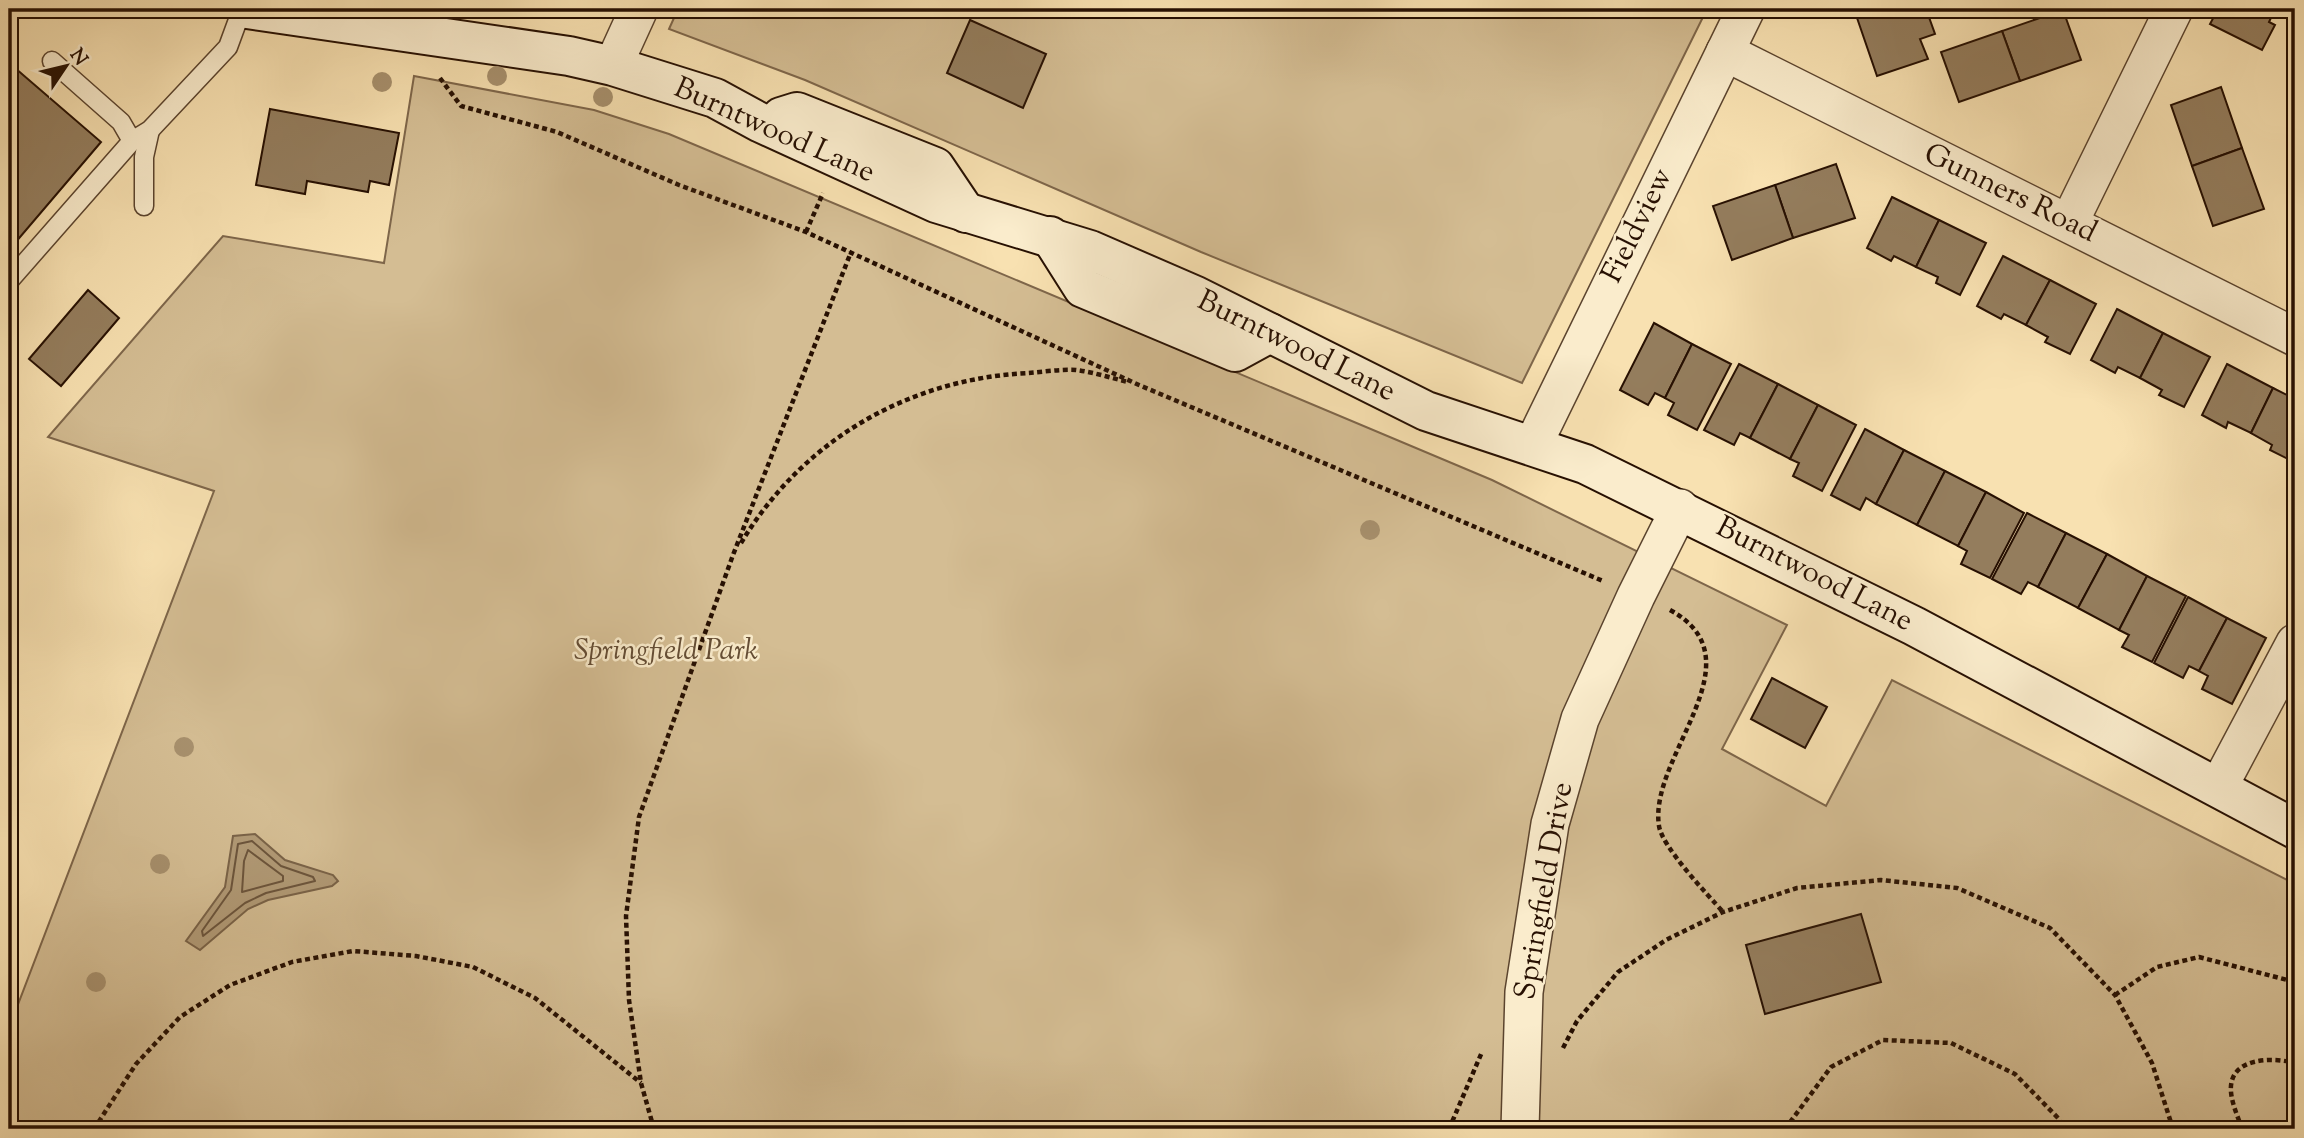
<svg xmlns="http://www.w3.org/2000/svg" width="2304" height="1138" font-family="'Sorts Mill Goudy',serif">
<rect width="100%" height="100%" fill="#f8e1b1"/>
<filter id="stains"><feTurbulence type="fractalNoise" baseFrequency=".00286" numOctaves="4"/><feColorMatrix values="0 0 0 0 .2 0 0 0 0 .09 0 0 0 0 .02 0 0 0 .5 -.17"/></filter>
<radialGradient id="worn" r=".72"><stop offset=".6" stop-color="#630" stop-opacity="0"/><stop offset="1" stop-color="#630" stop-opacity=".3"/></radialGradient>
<g fill="#d4bd93" stroke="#7e664a" stroke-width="2">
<path d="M 678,9 L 1707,9 L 1522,383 L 1201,252 L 805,80 L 669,29 Z"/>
<path d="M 414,76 L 594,110 L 669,134 L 1492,480 L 1787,625 L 1722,749 L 1826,806 L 1892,680 L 2295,884 L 2295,1129 L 9,1129 L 9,1028 L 214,491 L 48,437 L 223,236 L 384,263 Z"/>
</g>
<path fill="#b19a76" stroke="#7a6348" stroke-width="2" d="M 255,834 L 285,860 L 333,875 L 338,881 L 332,886 L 268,900 L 248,909 L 200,950 L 186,941 L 225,887 L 233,836 Z"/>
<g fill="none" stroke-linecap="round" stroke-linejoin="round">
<g stroke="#6c553c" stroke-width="2">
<path d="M 252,841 L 281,866 L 313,877 L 315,881 L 266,893 L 245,903 L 203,936 L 202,931 L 231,890 L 238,844 Z"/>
<path d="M 248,850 L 283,876 L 283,881 L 242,892 L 244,861 Z"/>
</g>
</g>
<g fill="#947d5d" stroke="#271002" stroke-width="2">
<path d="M 1875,9 L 1926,9 L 1935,34 L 1920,39 L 1928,59 L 1877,76 L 1856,15 Z"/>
<path d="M 2218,9 L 2275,9 L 2269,22 L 2275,25 L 2262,50 L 2210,24 Z"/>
<path d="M 2063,10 L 2081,60 L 2020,81 L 2002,31 Z"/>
<path d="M 970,20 L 1046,54 L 1023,108 L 947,73 Z"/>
<path d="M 2002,31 L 2020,81 L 1959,102 L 1941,52 Z"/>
<path d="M 15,68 L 101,142 L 9,250 L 9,75 Z"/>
<path d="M 2221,87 L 2242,148 L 2192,166 L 2171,105 Z"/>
<path d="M 270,109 L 399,133 L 389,185 L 370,181 L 368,192 L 307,181 L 305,194 L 256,185 Z"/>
<path d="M 2242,148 L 2264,209 L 2213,226 L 2192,166 Z"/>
<path d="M 1836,164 L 1855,218 L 1793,238 L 1775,185 Z"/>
<path d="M 1775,185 L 1793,238 L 1732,260 L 1713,206 Z"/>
<path d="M 1892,197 L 1939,220 L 1916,267 L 1894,256 L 1891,261 L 1867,248 Z"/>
<path d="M 1939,220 L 1986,243 L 1960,295 L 1936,283 L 1938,277 L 1916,267 Z"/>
<path d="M 2003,256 L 2050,280 L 2026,325 L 2004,314 L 2001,319 L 1977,306 Z"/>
<path d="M 2050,280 L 2096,304 L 2070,354 L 2045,342 L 2048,337 L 2026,325 Z"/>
<path d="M 88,290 L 119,318 L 61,386 L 29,359 Z"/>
<path d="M 2117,309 L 2163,333 L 2140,378 L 2118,367 L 2115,373 L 2091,360 Z"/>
<path d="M 1654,323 L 1692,344 L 1665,398 L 1655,393 L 1648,405 L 1620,390 Z"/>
<path d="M 2163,333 L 2210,357 L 2184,407 L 2159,395 L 2162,390 L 2140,378 Z"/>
<path d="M 1692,344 L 1731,364 L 1697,430 L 1668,415 L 1674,403 L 1665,398 Z"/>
<path d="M 1739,364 L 1778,384 L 1750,438 L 1740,433 L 1734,445 L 1704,430 Z"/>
<path d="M 2227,364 L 2273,388 L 2251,433 L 2228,422 L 2226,428 L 2202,415 Z"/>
<path d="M 1778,384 L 1818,405 L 1790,459 L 1750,438 Z"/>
<path d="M 2273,388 L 2295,399 L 2294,462 L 2270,450 L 2272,445 L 2251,433 Z"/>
<path d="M 1818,405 L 1856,425 L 1822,491 L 1793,476 L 1799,463 L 1790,459 Z"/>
<path d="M 1865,429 L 1904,450 L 1876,504 L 1866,498 L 1860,510 L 1831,495 Z"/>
<path d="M 1904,450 L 1945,471 L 1917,525 L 1876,504 Z"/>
<path d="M 1945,471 L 1986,492 L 1958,546 L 1917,525 Z"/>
<path d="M 1986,492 L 2024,513 L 1990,578 L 1961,564 L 1967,551 L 1958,546 Z"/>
<path d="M 2027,513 L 2066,533 L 2038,587 L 2028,582 L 2021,594 L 1992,579 Z"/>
<path d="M 2066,533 L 2107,554 L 2078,608 L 2038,587 Z"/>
<path d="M 2107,554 L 2147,576 L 2119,630 L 2078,608 Z"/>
<path d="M 2147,576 L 2186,596 L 2152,662 L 2122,647 L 2129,635 L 2119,630 Z"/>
<path d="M 2188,597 L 2227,618 L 2199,671 L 2189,666 L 2183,678 L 2154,663 Z"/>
<path d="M 2227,618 L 2266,638 L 2232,704 L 2202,689 L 2208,676 L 2199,671 Z"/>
<path d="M 1772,678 L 1827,707 L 1805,748 L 1751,719 Z"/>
<path d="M 1861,914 L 1881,982 L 1765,1014 L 1746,945 Z"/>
</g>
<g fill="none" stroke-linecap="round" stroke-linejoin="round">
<g stroke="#5b442e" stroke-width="21">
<g id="lane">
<path d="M 52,61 L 121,122 L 132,141"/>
<path d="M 144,206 L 144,157 L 150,130"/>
<path d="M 9,281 L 132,141 L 150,130 L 228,47 L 242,9"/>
</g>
</g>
<g stroke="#5b442e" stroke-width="40">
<g id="street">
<path d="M 1725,52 L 2295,337"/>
<path d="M 613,66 L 639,9"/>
<path d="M 2069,223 L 2174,9"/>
<path d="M 1533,445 L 1746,9"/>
<path d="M 2218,788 L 2295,643"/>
<path d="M 1520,1129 L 1524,992 L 1550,824 L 1580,719 L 1636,596 L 1680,508"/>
</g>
</g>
<g stroke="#271002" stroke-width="42">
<g id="secondary">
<path d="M 247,9 L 569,56 L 613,66 L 715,98 L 761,123 L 936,203 L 1090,250 L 1196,296 L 1426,411 L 1585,464 L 1914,626 L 2295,829"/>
<path d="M 781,117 L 797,112 L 935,167 L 966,213"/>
<path d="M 1050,236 L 1083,288 L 1235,352 L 1270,333"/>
</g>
</g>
<g stroke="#271002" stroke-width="4.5" stroke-dasharray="5 3.5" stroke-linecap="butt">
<path d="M 440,78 L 461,106 L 557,132 L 679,185 L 806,232 L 1139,385 L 1603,581"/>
<path d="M 806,232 L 823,193"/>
<path d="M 741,543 C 803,440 908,379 1028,373 C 1043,372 1060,369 1076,370 C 1093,372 1111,378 1128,382"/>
<path d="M 1670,610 C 1762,660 1648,756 1659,826 C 1662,847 1708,895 1723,912"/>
<path d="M 2115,995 L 2157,967 L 2199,957 L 2295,982"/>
<path d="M 1563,1048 L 1577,1021 L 1618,972 L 1666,940 L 1723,912 L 1797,888 L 1881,880 L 1957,888 L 2050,928 L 2115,995 L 2152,1063 L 2173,1129"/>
<path d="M 94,1129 L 136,1064 L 180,1017 L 230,985 L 292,962 L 353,951 L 416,956 L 473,967 L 535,998 L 641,1083"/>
<path d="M 654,1129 L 641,1083 L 629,1000 L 626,916 L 639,817 L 733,555 L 851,252"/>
<path d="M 1449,1129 L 1482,1052"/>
<path d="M 1785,1129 L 1831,1067 L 1883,1040 L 1951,1043 L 2015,1074 L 2059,1119 L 2065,1129"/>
<path d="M 2242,1129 C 2238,1117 2232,1104 2231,1092 C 2228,1057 2272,1057 2295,1063"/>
</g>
<use href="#lane" stroke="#faeccc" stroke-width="18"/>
<use href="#street" stroke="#faeccc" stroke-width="37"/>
<use href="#secondary" stroke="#faeccc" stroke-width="38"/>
</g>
<g fill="#a7906d">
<circle cx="497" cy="76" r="10"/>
<circle cx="382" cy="82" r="10"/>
<circle cx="603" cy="97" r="10"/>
<circle cx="1370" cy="530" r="10"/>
<circle cx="184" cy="747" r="10"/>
<circle cx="160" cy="864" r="10"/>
<circle cx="96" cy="982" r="10"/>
</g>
<g text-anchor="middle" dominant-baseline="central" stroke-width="5" stroke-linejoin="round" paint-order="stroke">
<g font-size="30" fill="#271002" stroke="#faeccc">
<text transform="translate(774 131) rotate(24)">Burntwood Lane</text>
<text transform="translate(2010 194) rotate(26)">Gunners Road</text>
<text transform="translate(1638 226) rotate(-64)">Fieldview</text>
<text transform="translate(1296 347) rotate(26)">Burntwood Lane</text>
<text transform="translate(1814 575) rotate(27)">Burntwood Lane</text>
<text transform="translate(1545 891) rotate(-80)">Springfield Drive</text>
</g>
<g font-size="30" font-style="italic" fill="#644d35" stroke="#faeccc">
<text x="666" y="651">Springfield Park</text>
</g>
</g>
<rect width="2304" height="1138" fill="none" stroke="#f8e1b1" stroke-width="35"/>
<rect x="10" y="10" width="2283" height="1117" fill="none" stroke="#271002" stroke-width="3.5"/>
<rect x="18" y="18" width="2269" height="1103" fill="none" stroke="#271002" stroke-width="2"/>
<g transform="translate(66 66) rotate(55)" stroke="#faeccc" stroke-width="5" paint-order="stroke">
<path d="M0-5L12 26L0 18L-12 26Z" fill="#271002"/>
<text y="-10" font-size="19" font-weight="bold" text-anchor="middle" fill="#271002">N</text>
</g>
<rect width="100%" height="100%" filter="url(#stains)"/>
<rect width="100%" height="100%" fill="url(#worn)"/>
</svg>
